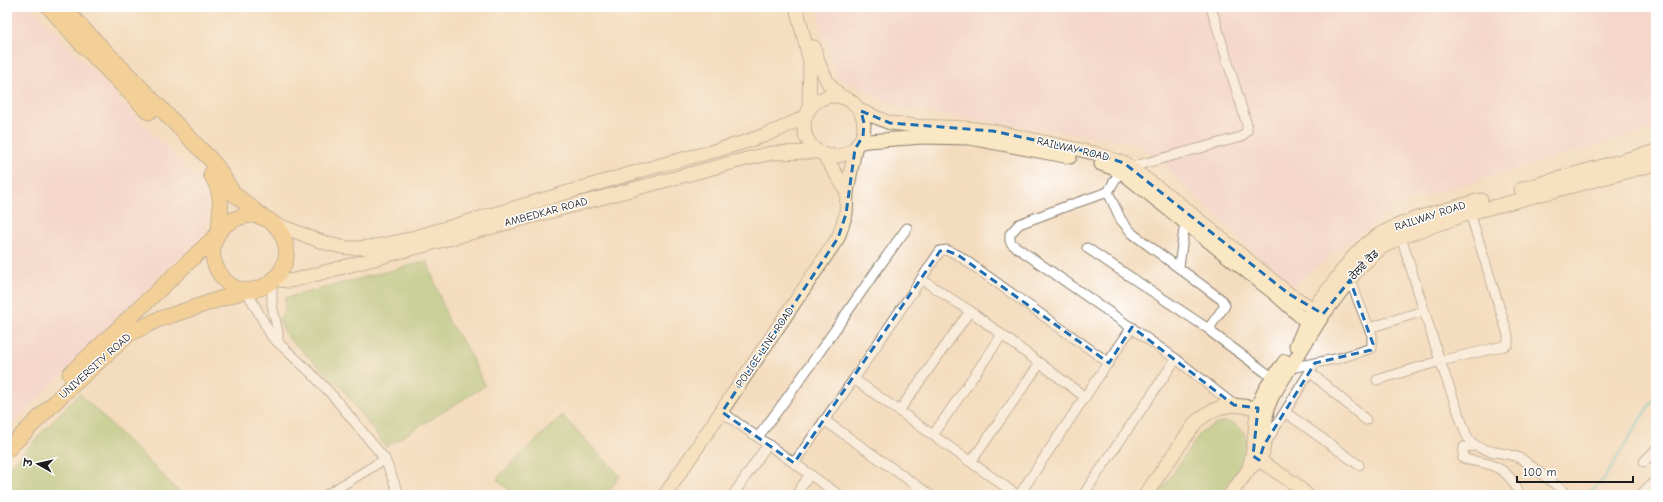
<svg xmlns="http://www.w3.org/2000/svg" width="1663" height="502" font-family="'Comic Neue','Playpen Sans Deva','Noto Sans Gurmukhi',sans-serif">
<rect width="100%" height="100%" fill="#fff"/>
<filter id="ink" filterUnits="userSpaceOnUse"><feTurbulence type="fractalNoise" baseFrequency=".025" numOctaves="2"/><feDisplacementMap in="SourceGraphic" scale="8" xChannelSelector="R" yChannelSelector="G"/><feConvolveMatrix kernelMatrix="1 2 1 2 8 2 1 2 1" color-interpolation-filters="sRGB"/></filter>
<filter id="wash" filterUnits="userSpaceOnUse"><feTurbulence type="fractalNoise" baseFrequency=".012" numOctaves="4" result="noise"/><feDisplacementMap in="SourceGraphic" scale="16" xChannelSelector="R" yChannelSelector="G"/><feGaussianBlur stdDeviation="0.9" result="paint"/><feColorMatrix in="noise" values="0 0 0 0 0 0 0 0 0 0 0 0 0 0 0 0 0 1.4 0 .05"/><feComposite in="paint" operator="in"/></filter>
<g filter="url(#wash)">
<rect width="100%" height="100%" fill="#f4dcbe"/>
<g fill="#f5cfda">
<path d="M 7,7 L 32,7 L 209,193 L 207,229 L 7,430 Z"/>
<path d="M 816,7 L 1650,7 L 1656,31 L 1656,128 L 1398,204 L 1291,287 L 1141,144 L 902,109 L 837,77 Z"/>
</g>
<g fill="#99c16d" stroke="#5a6e44">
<path d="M 427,261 L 449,322 L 467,348 L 485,386 L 386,447 L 341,387 L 287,337 L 279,319 L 285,310 L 285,298 Z"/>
<path d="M 79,393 L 183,495 L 7,495 L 7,470 Z"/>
<path d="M 562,415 L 620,476 L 606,495 L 515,495 L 496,479 Z"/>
<path d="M 1224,422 C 1231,422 1236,424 1241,429 C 1260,449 1231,478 1220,495 L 1158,495 L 1201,432 L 1214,425 Z"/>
</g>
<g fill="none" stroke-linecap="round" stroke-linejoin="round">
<path stroke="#52bfcb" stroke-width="2.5" d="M 1586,495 L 1601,482 L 1611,468 L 1639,421 L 1656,396"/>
</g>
</g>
<g filter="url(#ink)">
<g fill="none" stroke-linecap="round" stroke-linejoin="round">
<g stroke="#887c6d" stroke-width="11">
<g id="street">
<path d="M 1131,167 L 1241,137 L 1247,131 L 1247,125 L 1211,7"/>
<path d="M 1120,171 L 1108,192 L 1121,220 L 1133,234 L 1222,300 L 1225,305 L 1224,307 L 1211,325 L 1211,332 L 1276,380"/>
<path d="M 1108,192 L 1067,206 L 1019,224 L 1010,234 L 1010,241 L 1012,244 L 1176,359 L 1234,405"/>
<path d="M 1401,237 L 1440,361 L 1504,346 L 1508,344 L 1508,335 L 1470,213"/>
<path d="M 1087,248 L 1210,330"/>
<path d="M 1179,267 L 1185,222"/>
<path d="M 921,279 L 970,311 L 1085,397"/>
<path d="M 272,281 L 272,305 L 278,332 L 278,342"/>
<path d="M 246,290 L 272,337 L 310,372 L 333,396 L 385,459 L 399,495"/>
<path d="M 1369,328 L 1423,311"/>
<path d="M 1290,368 L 1340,358 L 1372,348 L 1372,335 L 1369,328 L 1350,280"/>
<path d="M 1310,372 L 1366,420"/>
<path d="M 1377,380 L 1440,361 L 1466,434 C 1475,456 1503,449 1522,459 L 1569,495"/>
<path d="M 899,411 L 970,311"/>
<path d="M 722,412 L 839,495"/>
<path d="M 1285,412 L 1359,465"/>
<path d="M 824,420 L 930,495"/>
<path d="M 933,435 L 1002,335"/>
<path d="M 758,437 C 810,369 856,297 907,228"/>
<path d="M 1265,444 L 1315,363"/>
<path d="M 1474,446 L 1464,447 L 1463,458 C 1469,461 1477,461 1484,463 C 1503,467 1513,478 1520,495"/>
<path d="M 971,462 L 1040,363"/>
<path d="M 1644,462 L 1656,449"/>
<path d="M 794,463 L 854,379"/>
<path d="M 326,495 L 385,459"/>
<path d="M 733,495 L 768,444"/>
<path d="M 796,495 L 810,474"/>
<path d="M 1017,495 L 854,379 L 940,251 L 947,250 L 958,255 L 1109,363"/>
<path d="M 1019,495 L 1132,327"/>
<path d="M 1083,495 L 1176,359"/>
<path d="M 1640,495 L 1656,480"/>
</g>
</g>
<g stroke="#887c6d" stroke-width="15">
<g id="secondary">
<path d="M 796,7 L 810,61 L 809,110"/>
<path d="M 814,47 L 819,64 L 828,83 L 841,97"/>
<circle cx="834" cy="126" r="30"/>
<path d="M 861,111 L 890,123 L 917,126 L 966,128 L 993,131 L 1094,153 L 1124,163 L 1171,197 L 1289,294 L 1319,312"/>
<path d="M 858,143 L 868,141 L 923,137 L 970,138 L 1070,157"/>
<path d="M 824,155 L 847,192"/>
<path d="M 1101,164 L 1120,171 L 1275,294 L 1311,326"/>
<path d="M 1521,189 L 1656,151"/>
<path d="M 274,224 C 299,231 323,246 350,248 C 367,249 385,244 402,241 C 487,216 572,191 657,166 C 708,152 760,142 806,116"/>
<path d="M 275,279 L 288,281 L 295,280 L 742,160 L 772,153 L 818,152"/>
<path d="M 1296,345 C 1303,333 1305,321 1313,309 C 1317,302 1323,296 1328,290 C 1343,270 1356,249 1377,236 C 1408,217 1447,210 1481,200"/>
<path d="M 1253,456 L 1295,484 L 1307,495"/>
<path d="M 1249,467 C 1257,445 1253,421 1260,400 C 1265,386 1276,373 1285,361"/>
<path d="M 665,495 L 838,238 L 846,214 L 847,192 L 855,149"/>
<path d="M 1145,495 L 1196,422 L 1211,411 L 1222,407 L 1234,405 L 1267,409"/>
<path d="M 1230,495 L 1249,469 L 1259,460 L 1263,452 L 1267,409 L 1272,397 L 1323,315 L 1359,268 L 1381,248 L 1401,237 L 1470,213 L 1656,164"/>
</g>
</g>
<g stroke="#887c6d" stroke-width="17">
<g id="primary">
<path d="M 49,7 L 82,44 L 149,112"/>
<path d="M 62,7 L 209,158 L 217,167 L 233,193 L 264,218"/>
<path d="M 211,174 C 223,192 221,210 219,230"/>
<path d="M 251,215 C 264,216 274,221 281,233 C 304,272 248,312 222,277 C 201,249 218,218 251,215 Z"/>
<path d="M 70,374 L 216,236"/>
<path d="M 7,450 L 64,393 L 129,334 L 157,320 L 244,291"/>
</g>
</g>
<use href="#street" stroke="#fff" stroke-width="9"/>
<use href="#secondary" stroke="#fae7c3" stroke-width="13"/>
<use href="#primary" stroke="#f2c26a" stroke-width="15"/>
</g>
</g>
<path d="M0 0H1663V502H0ZM 861,111 L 890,123 L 993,131 L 1094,153 L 1124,163 L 1289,294 L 1323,314 L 1350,280 L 1373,344 L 1371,350 L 1315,363 L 1264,445 L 1259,460 L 1253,456 L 1258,408 L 1234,405 L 1132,327 L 1109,363 L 958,255 L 945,250 L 940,251 L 794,463 L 722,412 L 838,238 L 846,214 L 855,149 L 863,136 L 864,123 Z" fill="#f4dcbe" fill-opacity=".55" fill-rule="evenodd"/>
<path fill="none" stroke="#1f6fb2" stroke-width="3" stroke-dasharray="8 5" stroke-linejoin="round" d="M 861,111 L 890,123 L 993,131 L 1094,153 L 1124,163 L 1289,294 L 1323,314 L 1350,280 L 1373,344 L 1371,350 L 1315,363 L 1264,445 L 1259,460 L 1253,456 L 1258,408 L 1234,405 L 1132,327 L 1109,363 L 958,255 L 945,250 L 940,251 L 794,463 L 722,412 L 838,238 L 846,214 L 855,149 L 863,136 L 864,123 Z"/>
<g text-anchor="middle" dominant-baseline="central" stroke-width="3" stroke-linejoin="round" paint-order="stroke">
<g font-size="11" fill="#1c1c1c" stroke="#fff">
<text transform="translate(1073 149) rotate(13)">RAILWAY ROAD</text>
<text transform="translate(546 212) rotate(-15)">AMBEDKAR ROAD</text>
<text transform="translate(1430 216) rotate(-18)">RAILWAY ROAD</text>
<text transform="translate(1364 265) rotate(-46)">ਰੇਲਵੇ ਰੋਡ</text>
<text transform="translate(765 347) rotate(-56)">POLICE LINE ROAD</text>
<text transform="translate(95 366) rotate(-42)">UNIVERSITY ROAD</text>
</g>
</g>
<rect width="1663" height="502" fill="none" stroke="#fff" stroke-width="24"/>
<g transform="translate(38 464) rotate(278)" stroke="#ffffff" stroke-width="3" paint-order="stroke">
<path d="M0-3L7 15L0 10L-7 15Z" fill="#1c1c1c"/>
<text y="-6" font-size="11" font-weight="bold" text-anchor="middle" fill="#1c1c1c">उ</text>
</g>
<path d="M1517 476v6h116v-6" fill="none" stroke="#1c1c1c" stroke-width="2"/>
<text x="1523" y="476" font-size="12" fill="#1c1c1c" stroke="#ffffff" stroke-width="3" paint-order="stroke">100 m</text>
</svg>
